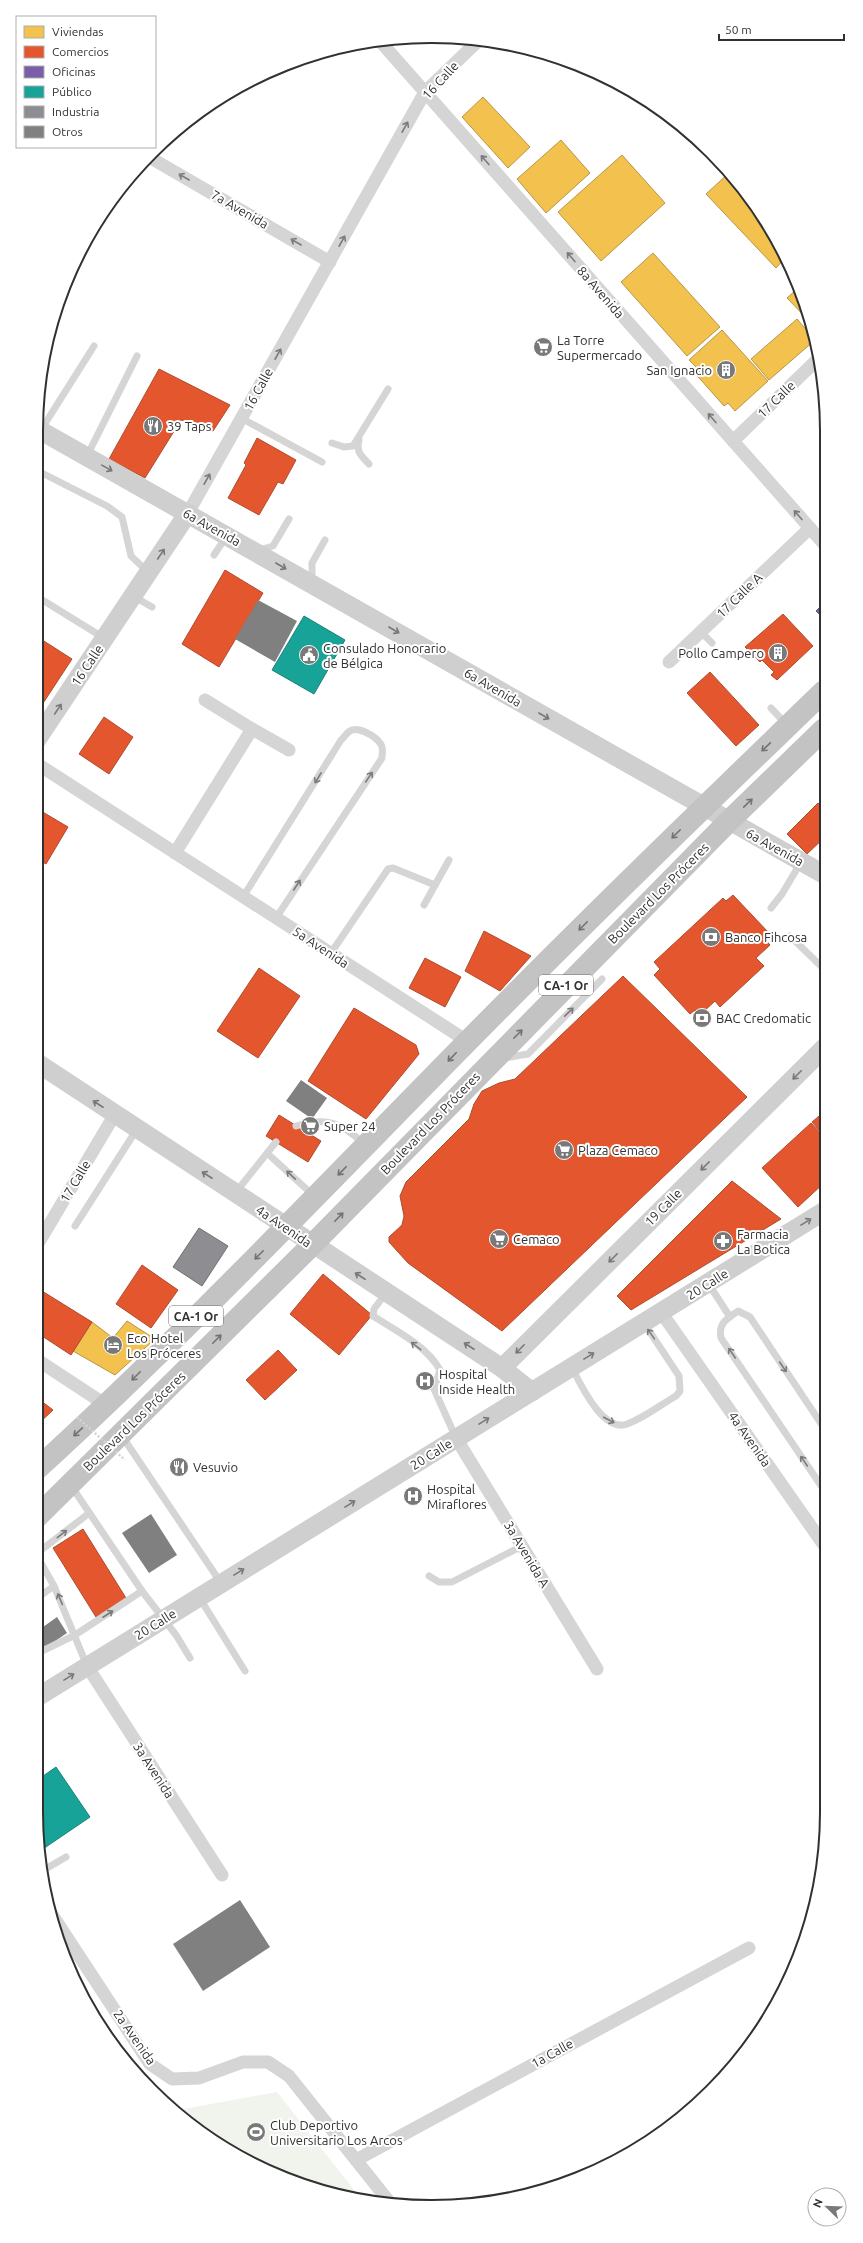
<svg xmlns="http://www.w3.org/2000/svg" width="863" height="2243" font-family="Ubuntu,sans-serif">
<rect width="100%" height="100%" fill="#fff"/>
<path fill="#f1f4ec" d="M 277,2092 L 362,2200 L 305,2186 L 234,2154 L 173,2111 Z"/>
<g fill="#f2c14e" stroke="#b89645">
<path d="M 483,97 L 530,147 L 508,168 L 462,117 Z"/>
<path d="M 561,140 L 590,173 L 546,213 L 517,179 Z"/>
<path d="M 622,155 L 665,203 L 601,261 L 558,212 Z"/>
<path d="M 730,172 L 786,257 L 776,268 L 706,194 Z"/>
<path d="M 653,253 L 720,327 L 687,356 L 621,282 Z"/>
<path d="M 798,288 L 812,324 L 787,298 Z"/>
<path d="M 797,319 L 815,340 L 769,380 L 751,359 Z"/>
<path d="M 722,330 L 768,381 L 735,411 L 728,403 L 724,406 L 693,371 L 697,368 L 689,360 Z"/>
<path d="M 127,1321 L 155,1339 L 115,1375 L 73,1351 L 92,1322 L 113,1338 Z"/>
</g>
<g fill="#e4572e" stroke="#ae4c2f">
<path d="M 159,369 L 230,405 L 213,431 L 181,420 L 145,478 L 109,459 Z"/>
<path d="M 257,438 L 296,460 L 283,484 L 278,482 L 259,515 L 228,498 L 246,465 L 244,463 Z"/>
<path d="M 225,570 L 263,593 L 219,667 L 182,644 Z"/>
<path d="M 783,614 L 813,646 L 777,680 L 771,675 L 774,672 L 762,660 L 760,662 L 745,647 Z"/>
<path d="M 36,636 L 72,659 L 36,714 Z"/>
<path d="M 710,672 L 759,725 L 736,746 L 687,693 Z"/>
<path d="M 104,717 L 133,737 L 109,774 L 79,754 Z"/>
<path d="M 818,803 L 825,809 L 825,837 L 807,854 L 787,834 Z"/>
<path d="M 41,811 L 68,827 L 46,864 L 36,858 L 36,820 Z"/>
<path d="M 733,895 L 769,933 L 764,938 L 770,945 L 756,958 L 764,966 L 720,1007 L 715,1001 L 700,1015 L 695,1010 L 690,1014 L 654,975 L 660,969 L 654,962 L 723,898 L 726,901 Z"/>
<path d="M 484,931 L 531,956 L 500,991 L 465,971 Z"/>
<path d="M 425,958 L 461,977 L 445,1007 L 409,988 Z"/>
<path d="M 259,968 L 300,996 L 258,1058 L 217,1031 Z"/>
<path d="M 623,976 L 747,1097 L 502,1331 L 408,1263 L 389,1242 L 389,1237 L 402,1225 L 404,1216 L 400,1196 L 406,1182 L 469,1119 L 474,1104 L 482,1091 L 499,1083 L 515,1079 Z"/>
<path d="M 354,1008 L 416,1045 L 419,1054 L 366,1119 L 308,1081 Z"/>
<path d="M 825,1111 L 825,1137 L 812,1122 Z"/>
<path d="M 279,1115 L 321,1141 L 308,1162 L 266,1136 Z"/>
<path d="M 811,1123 L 825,1138 L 824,1154 L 825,1182 L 798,1207 L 762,1168 Z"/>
<path d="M 732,1181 L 781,1219 L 631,1310 L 617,1296 Z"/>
<path d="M 142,1265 L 178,1290 L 151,1328 L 116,1304 Z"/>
<path d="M 323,1274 L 372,1315 L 339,1355 L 290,1314 Z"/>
<path d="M 42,1291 L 92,1322 L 71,1355 L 36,1332 L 36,1301 Z"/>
<path d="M 278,1350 L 297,1370 L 265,1400 L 246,1380 Z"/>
<path d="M 36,1397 L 53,1410 L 36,1426 Z"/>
<path d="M 83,1529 L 126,1598 L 96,1617 L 53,1548 Z"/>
</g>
<path fill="#7b5ea7" stroke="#655084" d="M 824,603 L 824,619 L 816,611 Z"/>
<g fill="#17a398" stroke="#1f8179">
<path d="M 304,616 L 345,640 L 314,694 L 272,670 Z"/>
<path d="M 56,1767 L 90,1817 L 40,1851 L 36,1812 L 36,1781 Z"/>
</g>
<path fill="#8d8d92" stroke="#717175" d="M 199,1228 L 228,1246 L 202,1286 L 173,1267 Z"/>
<g fill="#808080">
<path d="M 258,600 L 297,621 L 275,662 L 235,639 Z"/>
<path d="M 301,1080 L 327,1098 L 312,1119 L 286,1101 Z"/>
<path d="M 151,1514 L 177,1555 L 149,1573 L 122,1533 Z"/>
<path d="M 57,1617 L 67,1633 L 39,1652 L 36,1648 L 36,1632 Z"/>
<path d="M 240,1900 L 270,1947 L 203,1991 L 173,1944 Z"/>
</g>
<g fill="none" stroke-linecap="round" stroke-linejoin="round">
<g stroke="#d5d5d5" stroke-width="7">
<path d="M 241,418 L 322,462"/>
<path d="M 41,430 L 94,346"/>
<path d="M 359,440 C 356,452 361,456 369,464"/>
<path d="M 332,443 L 344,447 L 353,446 L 388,389"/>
<path d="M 87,456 L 137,356"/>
<path d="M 36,470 L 107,506 L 122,517 L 131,556 L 148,572"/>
<path d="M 259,550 L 273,546 L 289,519"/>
<path d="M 214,555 L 226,537"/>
<path d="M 312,581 L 312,563 L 325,540"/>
<path d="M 36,596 L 104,638"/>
<path d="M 133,596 L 152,607"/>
<path d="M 701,632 L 712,643"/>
<path d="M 771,708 L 786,724"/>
<path d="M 243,897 L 341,740 C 344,738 346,733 350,731 C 358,726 375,736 380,743 C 384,747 382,753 382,758 L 276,918"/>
<path d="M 424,905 L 449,860"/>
<path d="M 771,908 L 782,894 L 801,862"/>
<path d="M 790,936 L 825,970"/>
<path d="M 331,953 L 388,869 L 393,868 L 435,885"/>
<path d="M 504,1058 L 528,1054 L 602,979"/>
<path d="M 296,1126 C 326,1117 341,1122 364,1144"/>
<path d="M 267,1153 L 314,1196"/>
<path d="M 236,1192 L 276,1142"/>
<path d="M 75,1226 L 137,1129"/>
<path d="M 708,1283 L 730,1317"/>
<path d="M 386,1293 L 374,1309 L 373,1316 C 395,1330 427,1346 440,1370 L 434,1389 L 456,1438"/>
<path d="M 572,1368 C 581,1385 603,1433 627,1424 C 644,1418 660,1405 676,1396 L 680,1391 L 679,1376 L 644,1323"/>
<path d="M 826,1431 L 750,1317 L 738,1311 C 727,1319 718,1323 721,1338 L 826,1493"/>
<path d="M 122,1436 L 221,1583"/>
<path d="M 72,1487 L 142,1591"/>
<path d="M 429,1576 L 439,1582 L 452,1582 L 522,1546"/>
<path d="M 199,1597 L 245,1671"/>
<path d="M 36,1599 L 54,1586"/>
<path d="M 36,1654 L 75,1635 L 142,1591 L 176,1635 L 190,1658"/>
<path d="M 87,1666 L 54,1586 L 36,1554 L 88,1514"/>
<path d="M 42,1871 L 66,1857"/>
</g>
<g stroke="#d5d5d5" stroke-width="13">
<path d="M 379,40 L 824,544"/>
<path d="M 149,157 L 330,262"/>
<path d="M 733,441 L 819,358"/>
<path d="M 188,513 L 425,92 L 479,40"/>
<path d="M 669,662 L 810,528"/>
<path d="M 252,729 L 289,750"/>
<path d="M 36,763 L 467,1041"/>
<path d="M 175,853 L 252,729 L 205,700"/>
<path d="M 36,1247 L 115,1114"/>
<path d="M 661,1312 L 826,1548"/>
<path d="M 36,1359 L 106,1405"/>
<path d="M 456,1438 L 597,1669"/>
<path d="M 87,1666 L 222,1875"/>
<path d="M 49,1910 L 150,2064 L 172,2079 L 199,2078 L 243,2062 L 268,2062 L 289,2076 L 391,2204"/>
<path d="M 356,2160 L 749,1948"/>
</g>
<g stroke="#cfcfcf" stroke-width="19">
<path d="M 36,428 L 825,875"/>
<path d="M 36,741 L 188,513"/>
<path d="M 36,1062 L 502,1368 L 532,1392"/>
<path d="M 502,1368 L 825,1047"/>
<path d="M 36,1698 L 826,1210"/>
</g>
<g stroke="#c3c3c3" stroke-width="22">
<path d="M 36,1470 C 185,1334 325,1186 467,1042 C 584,923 704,807 824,691"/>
<path d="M 36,1518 L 312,1245 L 728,822 L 824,729"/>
</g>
<path stroke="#d5d5d5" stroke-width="2.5" stroke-dasharray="2 2" stroke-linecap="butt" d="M 77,1417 L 125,1460"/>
</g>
<defs><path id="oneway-shaft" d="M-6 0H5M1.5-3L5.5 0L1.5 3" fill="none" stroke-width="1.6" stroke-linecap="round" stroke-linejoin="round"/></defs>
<g stroke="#7b7b7b">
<use href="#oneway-shaft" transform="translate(405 127) rotate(-61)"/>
<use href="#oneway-shaft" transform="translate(485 160) rotate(-131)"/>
<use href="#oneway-shaft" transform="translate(184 177) rotate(-150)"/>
<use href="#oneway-shaft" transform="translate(342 241) rotate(-61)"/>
<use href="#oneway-shaft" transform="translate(296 242) rotate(-150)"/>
<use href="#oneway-shaft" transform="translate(571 257) rotate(-131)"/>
<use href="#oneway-shaft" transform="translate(278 354) rotate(-61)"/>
<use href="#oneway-shaft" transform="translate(712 418) rotate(-131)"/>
<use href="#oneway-shaft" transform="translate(207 479) rotate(-61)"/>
<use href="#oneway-shaft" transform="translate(798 515) rotate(-131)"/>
<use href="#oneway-shaft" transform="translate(369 777) rotate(-56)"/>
<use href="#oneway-shaft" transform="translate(318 778) rotate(121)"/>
<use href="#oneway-shaft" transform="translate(297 885) rotate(-57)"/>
<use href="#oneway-shaft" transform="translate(569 1012) rotate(-44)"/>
<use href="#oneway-shaft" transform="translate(291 1175) rotate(-137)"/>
<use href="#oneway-shaft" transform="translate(651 1334) rotate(-125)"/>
<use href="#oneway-shaft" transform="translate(416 1346) rotate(-142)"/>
<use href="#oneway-shaft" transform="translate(732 1353) rotate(-124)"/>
<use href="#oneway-shaft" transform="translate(783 1367) rotate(56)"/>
<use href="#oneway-shaft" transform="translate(609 1420) rotate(28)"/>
<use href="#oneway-shaft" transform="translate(804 1461) rotate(-124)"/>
<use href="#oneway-shaft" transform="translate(62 1534) rotate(-38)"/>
<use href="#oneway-shaft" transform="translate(60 1599) rotate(-113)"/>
<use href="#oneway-shaft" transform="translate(108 1614) rotate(-33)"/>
</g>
<g stroke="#787878">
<use href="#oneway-shaft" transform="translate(107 468) rotate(29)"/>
<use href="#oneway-shaft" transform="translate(161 554) rotate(-56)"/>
<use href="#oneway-shaft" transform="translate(281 566) rotate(30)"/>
<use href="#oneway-shaft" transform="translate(394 630) rotate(30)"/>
<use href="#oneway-shaft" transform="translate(58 709) rotate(-56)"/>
<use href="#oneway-shaft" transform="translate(544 716) rotate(30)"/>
<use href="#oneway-shaft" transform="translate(797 1075) rotate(135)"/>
<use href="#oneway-shaft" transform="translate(98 1104) rotate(-147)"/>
<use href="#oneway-shaft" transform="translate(705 1166) rotate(135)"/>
<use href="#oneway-shaft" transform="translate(207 1175) rotate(-147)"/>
<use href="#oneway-shaft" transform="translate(806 1222) rotate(-32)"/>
<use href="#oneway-shaft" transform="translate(613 1258) rotate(135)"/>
<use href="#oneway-shaft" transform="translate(360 1276) rotate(-147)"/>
<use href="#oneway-shaft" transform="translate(469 1346) rotate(-147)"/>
<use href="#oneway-shaft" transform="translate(520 1349) rotate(135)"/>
<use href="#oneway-shaft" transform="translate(589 1356) rotate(-32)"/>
<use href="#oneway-shaft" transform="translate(484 1421) rotate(-32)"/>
<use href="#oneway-shaft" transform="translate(350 1504) rotate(-32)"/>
<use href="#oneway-shaft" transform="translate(239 1572) rotate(-32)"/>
<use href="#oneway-shaft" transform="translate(69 1677) rotate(-32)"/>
</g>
<g stroke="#737373">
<use href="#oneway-shaft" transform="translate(766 747) rotate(136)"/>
<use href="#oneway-shaft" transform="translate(748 803) rotate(-44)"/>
<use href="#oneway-shaft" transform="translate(676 834) rotate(135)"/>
<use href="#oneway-shaft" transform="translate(583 926) rotate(135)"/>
<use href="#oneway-shaft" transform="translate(518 1034) rotate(-45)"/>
<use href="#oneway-shaft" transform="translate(452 1057) rotate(134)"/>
<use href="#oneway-shaft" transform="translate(342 1171) rotate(134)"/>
<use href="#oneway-shaft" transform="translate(339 1217) rotate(-46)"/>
<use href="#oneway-shaft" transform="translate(259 1255) rotate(135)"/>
<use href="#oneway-shaft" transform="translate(217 1339) rotate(-45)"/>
<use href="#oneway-shaft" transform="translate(136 1376) rotate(135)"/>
<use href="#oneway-shaft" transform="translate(78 1432) rotate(137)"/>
</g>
<defs>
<g id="supermarket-disc" transform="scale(1)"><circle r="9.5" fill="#797979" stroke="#fff"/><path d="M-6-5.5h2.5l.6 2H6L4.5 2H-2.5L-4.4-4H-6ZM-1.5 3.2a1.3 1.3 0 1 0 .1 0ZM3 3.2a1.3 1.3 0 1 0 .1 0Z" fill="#fff"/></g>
<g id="building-disc" transform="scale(1)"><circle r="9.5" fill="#797979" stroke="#fff"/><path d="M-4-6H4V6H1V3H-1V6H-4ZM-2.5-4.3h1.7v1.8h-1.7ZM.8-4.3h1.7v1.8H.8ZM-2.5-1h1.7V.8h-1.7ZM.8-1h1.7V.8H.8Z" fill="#fff"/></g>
<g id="restaurant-disc" transform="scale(1)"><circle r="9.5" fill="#797979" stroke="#fff"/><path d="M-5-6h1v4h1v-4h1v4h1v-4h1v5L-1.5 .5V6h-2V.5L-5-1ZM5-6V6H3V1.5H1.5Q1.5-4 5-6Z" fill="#fff"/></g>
<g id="civic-disc" transform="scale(1)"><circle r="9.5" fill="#797979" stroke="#fff"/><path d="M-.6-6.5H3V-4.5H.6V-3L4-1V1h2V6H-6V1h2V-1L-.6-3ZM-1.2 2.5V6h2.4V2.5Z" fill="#fff"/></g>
<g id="bank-disc" transform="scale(1)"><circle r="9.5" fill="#797979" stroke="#fff"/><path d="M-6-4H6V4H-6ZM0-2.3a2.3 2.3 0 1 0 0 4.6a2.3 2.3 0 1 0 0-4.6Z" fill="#fff"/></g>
<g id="pharmacy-disc" transform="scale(1)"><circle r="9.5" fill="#797979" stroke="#fff"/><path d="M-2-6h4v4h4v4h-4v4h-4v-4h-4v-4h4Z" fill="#fff"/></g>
<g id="hotel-disc" transform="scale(1)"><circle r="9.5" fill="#797979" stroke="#fff"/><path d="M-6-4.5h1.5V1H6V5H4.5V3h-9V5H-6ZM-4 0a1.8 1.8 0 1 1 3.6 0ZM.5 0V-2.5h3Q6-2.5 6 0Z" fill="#fff"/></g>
<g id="hospital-disc" transform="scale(1)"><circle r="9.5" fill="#797979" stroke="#fff"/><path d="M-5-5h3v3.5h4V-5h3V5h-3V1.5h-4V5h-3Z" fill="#fff"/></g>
<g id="stadium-disc" transform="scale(1)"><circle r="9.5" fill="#797979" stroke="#fff"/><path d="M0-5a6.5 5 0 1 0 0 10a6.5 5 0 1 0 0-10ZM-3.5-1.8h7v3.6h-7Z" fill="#fff"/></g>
</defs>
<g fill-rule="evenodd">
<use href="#supermarket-disc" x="543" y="347"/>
<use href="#building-disc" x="726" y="370"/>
<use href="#restaurant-disc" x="153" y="426"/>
<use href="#building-disc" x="778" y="653"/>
<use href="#civic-disc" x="309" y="655"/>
<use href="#bank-disc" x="711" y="937"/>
<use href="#bank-disc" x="702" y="1018"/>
<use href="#supermarket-disc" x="310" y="1126"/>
<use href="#supermarket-disc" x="564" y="1150"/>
<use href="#supermarket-disc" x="499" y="1239"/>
<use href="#pharmacy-disc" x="723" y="1241"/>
<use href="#hotel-disc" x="113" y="1345"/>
<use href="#hospital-disc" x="425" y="1381"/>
<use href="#restaurant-disc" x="179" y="1467"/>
<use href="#hospital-disc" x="413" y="1496"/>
<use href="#stadium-disc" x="256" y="2132"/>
</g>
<g text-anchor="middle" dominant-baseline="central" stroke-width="4" stroke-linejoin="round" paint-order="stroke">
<g fill="#fff" stroke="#6f6f6f" stroke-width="1">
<rect x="539" y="975" width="54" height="20" rx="3"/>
<rect x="169" y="1306" width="54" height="20" rx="3"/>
</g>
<g font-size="12" font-weight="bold" fill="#313131">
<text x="566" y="985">CA-1 Or</text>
<text x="196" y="1316">CA-1 Or</text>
</g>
<g font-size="13" fill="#313131" stroke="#fff">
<text transform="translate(440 80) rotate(-47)">16 Calle</text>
<text transform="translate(240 209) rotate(30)">7a Avenida</text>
<text transform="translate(601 292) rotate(49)">8a Avenida</text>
<text transform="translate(258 389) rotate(-61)">16 Calle</text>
<text transform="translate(776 399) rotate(-44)">17 Calle</text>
<text transform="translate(212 527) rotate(29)">6a Avenida</text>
<text transform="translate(739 595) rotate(-44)">17 Calle A</text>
<text transform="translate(87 665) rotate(-56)">16 Calle</text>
<text transform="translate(493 687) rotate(30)">6a Avenida</text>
<text transform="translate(775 847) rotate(29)">6a Avenida</text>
<text transform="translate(658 893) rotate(-45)">Boulevard Los Próceres</text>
<text transform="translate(321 947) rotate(33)">5a Avenida</text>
<text transform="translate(430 1123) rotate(-46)">Boulevard Los Próceres</text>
<text transform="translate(75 1181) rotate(-59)">17 Calle</text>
<text transform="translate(663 1207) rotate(-45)">19 Calle</text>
<text transform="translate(284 1226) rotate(34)">4a Avenida</text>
<text transform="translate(707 1284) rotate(-32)">20 Calle</text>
<text transform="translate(134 1421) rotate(-44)">Boulevard Los Próceres</text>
<text transform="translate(750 1439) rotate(55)">4a Avenida</text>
<text transform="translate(431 1454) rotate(-32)">20 Calle</text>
<text transform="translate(527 1554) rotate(59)">3a Avenida A</text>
<text transform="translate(155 1624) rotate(-32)">20 Calle</text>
<text transform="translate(154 1770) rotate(57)">3a Avenida</text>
<text transform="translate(135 2037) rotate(55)">2a Avenida</text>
<text transform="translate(552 2053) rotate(-29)">1a Calle</text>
</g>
<g font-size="13" fill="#313131" stroke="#fff" text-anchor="start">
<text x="557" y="340">La Torre<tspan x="557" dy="15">Supermercado</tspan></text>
<text x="712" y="370" text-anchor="end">San Ignacio</text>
<text x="167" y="426">39 Taps</text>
<text x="323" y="648">Consulado Honorario<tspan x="323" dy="15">de Bélgica</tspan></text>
<text x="764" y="653" text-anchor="end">Pollo Campero</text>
<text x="725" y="937">Banco Fihcosa</text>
<text x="716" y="1018">BAC Credomatic</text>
<text x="324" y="1126">Super 24</text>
<text x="578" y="1150">Plaza Cemaco</text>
<text x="737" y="1234">Farmacia<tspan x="737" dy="15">La Botica</tspan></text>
<text x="513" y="1239">Cemaco</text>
<text x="127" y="1338">Eco Hotel<tspan x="127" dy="15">Los Próceres</tspan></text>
<text x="439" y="1374">Hospital<tspan x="439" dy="15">Inside Health</tspan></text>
<text x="193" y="1467">Vesuvio</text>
<text x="427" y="1489">Hospital<tspan x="427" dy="15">Miraflores</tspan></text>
<text x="270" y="2125">Club Deportivo<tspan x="270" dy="15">Universitario Los Arcos</tspan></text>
</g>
</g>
<path d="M0 0H863V2243H0ZM431 43H432A388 388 0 0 1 820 431V1812A388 388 0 0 1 432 2200H431A388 388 0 0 1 43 1812V431A388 388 0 0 1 431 43Z" fill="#fff" fill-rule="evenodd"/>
<path fill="none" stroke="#313131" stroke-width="2" d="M431 43H432A388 388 0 0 1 820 431V1812A388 388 0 0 1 432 2200H431A388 388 0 0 1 43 1812V431A388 388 0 0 1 431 43Z"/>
<rect x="16" y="16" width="140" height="132" fill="#ffffff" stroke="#adadad"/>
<rect x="24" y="26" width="20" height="12" fill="#f2c14e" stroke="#adadad"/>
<text x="52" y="36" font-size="12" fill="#313131">Viviendas</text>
<rect x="24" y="46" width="20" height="12" fill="#e4572e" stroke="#adadad"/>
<text x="52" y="56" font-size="12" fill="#313131">Comercios</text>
<rect x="24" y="66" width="20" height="12" fill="#7b5ea7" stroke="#adadad"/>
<text x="52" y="76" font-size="12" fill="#313131">Oficinas</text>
<rect x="24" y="86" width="20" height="12" fill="#17a398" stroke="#adadad"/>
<text x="52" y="96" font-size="12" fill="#313131">Público</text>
<rect x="24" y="106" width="20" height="12" fill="#8d8d92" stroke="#adadad"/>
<text x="52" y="116" font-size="12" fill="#313131">Industria</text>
<rect x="24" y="126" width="20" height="12" fill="#808080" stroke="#adadad"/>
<text x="52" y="136" font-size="12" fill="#313131">Otros</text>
<g transform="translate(827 2207) rotate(293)"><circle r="19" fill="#ffffff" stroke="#adadad"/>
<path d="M0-3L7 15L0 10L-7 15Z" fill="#797979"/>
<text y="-6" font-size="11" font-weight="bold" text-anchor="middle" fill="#313131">N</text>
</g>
<path d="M719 34v6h125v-6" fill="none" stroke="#313131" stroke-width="2"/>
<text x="725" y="34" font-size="12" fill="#313131" stroke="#ffffff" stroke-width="3" paint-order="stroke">50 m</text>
</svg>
